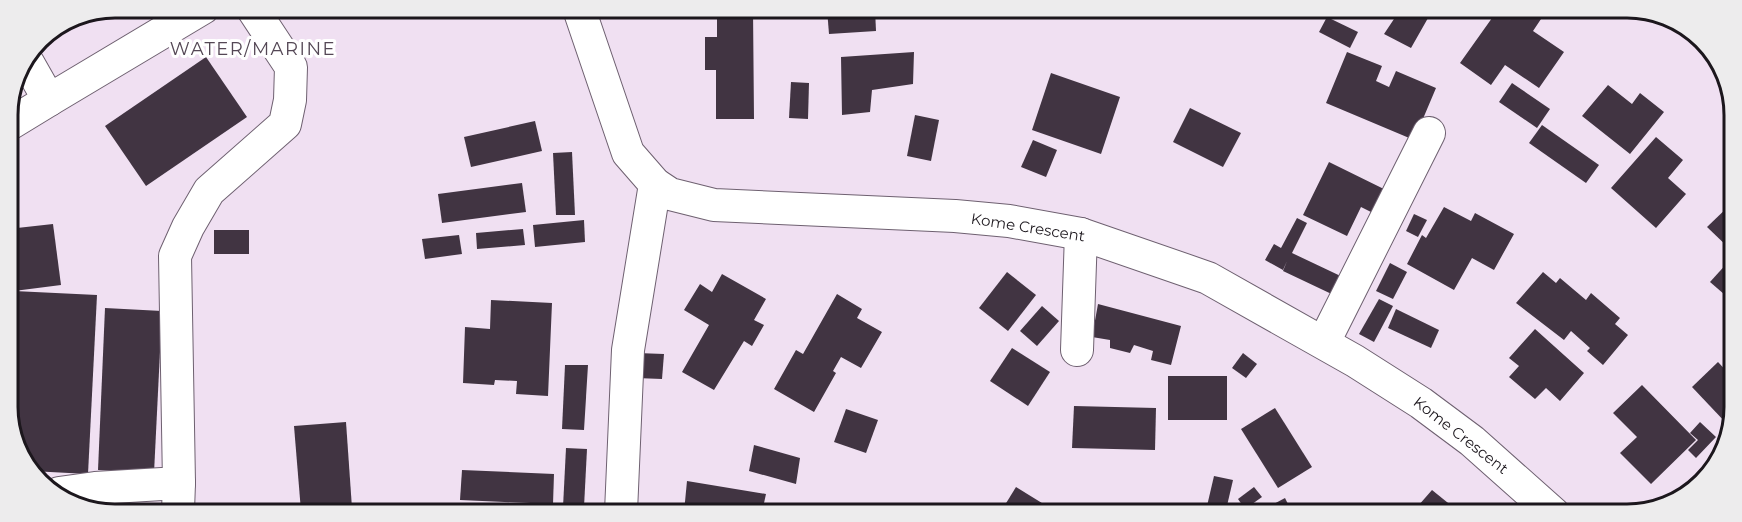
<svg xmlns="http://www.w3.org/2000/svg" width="1742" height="522" font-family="Montserrat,sans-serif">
<rect width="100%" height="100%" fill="#f0e0f2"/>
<g fill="#413442">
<path d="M 717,9 L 753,9 L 754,119 L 716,119 L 716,70 L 705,70 L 705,37 L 717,37 Z"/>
<path d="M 827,9 L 875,9 L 876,31 L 829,34 Z"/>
<path d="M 1379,10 L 1394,10 L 1432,11 L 1411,48 L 1384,34 L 1394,19 Z"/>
<path d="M 1497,11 L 1536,11 L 1543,16 L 1533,31 L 1564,52 L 1539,88 L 1505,65 L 1491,85 L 1460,63 Z"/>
<path d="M 1327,17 L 1358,32 L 1350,48 L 1319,32 Z"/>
<path d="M 914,52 L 913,84 L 872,90 L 870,112 L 842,115 L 841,57 Z"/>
<path d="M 1347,52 L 1382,66 L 1376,81 L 1389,87 L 1396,71 L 1436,88 L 1414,140 L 1326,103 Z"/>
<path d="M 206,57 L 247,117 L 146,186 L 105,126 Z"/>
<path d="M 1051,73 L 1120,97 L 1101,154 L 1032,130 Z"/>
<path d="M 791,82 L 809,83 L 808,119 L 789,118 Z"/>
<path d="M 1512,83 L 1550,109 L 1537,128 L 1499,102 Z"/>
<path d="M 1608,85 L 1632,104 L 1640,93 L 1664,112 L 1630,154 L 1582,116 Z"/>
<path d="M 1190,108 L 1241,133 L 1223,167 L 1173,142 Z"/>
<path d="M 915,115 L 939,120 L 931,161 L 907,156 Z"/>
<path d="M 535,121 L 542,151 L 471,167 L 464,137 Z"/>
<path d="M 1542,125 L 1599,165 L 1586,183 L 1529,143 Z"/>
<path d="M 1656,137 L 1683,160 L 1668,178 L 1686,194 L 1656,228 L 1611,188 Z"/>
<path d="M 1033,140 L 1057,150 L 1046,177 L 1021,167 Z"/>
<path d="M 572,152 L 575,215 L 556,215 L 553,153 Z"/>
<path d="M 1329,162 L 1392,193 L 1381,217 L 1361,207 L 1347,236 L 1303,215 Z"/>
<path d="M 522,183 L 526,212 L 442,223 L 438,194 Z"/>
<path d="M 1732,203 L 1732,251 L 1707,227 Z"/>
<path d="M 1444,207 L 1471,221 L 1475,213 L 1514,234 L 1494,270 L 1472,258 L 1454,290 L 1407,264 L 1422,235 L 1426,238 Z"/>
<path d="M 1414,214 L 1427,220 L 1418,237 L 1406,231 Z"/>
<path d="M 1297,218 L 1307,223 L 1292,253 L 1349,280 L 1340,298 L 1283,271 L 1287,261 L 1283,270 L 1265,260 L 1274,244 L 1281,248 Z"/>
<path d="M 584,220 L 585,242 L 535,247 L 533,225 Z"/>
<path d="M 53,224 L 61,285 L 14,291 L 8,229 Z"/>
<path d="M 523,229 L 525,245 L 477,249 L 476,233 Z"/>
<rect x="214" y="230" width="35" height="24"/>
<path d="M 459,235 L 462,254 L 425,259 L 422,239 Z"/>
<path d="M 1729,261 L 1732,264 L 1732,301 L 1710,282 Z"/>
<path d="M 1390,263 L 1407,272 L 1393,299 L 1376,291 Z"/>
<path d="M 1007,272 L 1036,295 L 1008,331 L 979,308 Z"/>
<path d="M 1543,272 L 1556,283 L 1560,278 L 1586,300 L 1591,293 L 1620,318 L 1615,324 L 1628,335 L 1603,365 L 1587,351 L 1590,348 L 1571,331 L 1564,340 L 1516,303 Z"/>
<path d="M 722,274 L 766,299 L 754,320 L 764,325 L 752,346 L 744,341 L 714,390 L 682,372 L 709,325 L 684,310 L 700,284 L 712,292 Z"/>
<path d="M 14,291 L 97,295 L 88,474 L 31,471 L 10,427 Z"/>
<path d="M 837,294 L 862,309 L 857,318 L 882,332 L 861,368 L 841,357 L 833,371 L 836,373 L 814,412 L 774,389 L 796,350 L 803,354 Z"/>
<path d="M 1379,299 L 1393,306 L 1374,342 L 1359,334 Z"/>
<path d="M 491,300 L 552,303 L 548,396 L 516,394 L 517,381 L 495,380 L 494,385 L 463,383 L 465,327 L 490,329 Z"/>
<path d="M 1098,304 L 1181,326 L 1171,365 L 1151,360 L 1153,351 L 1134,345 L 1130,353 L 1110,348 L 1110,340 L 1092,337 Z"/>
<path d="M 1042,306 L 1059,321 L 1037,346 L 1020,331 Z"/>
<path d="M 105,308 L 162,311 L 154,473 L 98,470 Z"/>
<path d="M 1396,309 L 1439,330 L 1431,348 L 1388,328 Z"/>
<path d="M 1535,329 L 1584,373 L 1560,401 L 1546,388 L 1535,399 L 1509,377 L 1519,366 L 1509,358 Z"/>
<path d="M 1012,348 L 1050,372 L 1028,406 L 990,381 Z"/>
<path d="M 637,353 L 664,354 L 662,379 L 636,378 Z"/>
<path d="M 1243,353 L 1257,364 L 1246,378 L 1232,368 Z"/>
<path d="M 1718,362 L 1731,376 L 1731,421 L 1727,424 L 1692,387 Z"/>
<path d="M 565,365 L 588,365 L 584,430 L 562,429 Z"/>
<rect x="1168" y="376" width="59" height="44"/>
<path d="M 1642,385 L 1696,440 L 1651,484 L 1620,453 L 1637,437 L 1613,413 Z"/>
<path d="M 1074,406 L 1156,408 L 1155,450 L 1072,448 Z"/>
<path d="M 1275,408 L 1312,467 L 1278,488 L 1241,429 Z"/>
<path d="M 846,409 L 878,420 L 866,453 L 834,442 Z"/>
<path d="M 346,422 L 352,508 L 301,511 L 294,426 Z"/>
<path d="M 1700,422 L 1716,437 L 1696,458 L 1688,450 L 1698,440 L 1690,433 Z"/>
<path d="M 754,445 L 800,458 L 796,484 L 749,471 Z"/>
<path d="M 566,448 L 587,449 L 584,507 L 563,507 Z"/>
<path d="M 462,470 L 554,474 L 553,504 L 460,500 Z"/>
<path d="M 1214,476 L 1233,480 L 1226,510 L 1207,506 Z"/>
<path d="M 687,481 L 766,494 L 762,512 L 684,512 Z"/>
<path d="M 1016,487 L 1050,508 L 1047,513 L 1000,513 Z"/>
<path d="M 1254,487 L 1262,497 L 1245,509 L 1238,499 Z"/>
<path d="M 1432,490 L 1458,511 L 1456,514 L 1411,514 Z"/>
<path d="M 1285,498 L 1293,514 L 1257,513 Z"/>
</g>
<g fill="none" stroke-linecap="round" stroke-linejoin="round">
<g stroke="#6e6070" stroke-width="34">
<g id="minor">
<path d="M 579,9 L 628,153 L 655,184 L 670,194 L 714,205 L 955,216 L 1009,221 L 1081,234 L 1208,278 L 1355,361 L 1421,403 L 1472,441 L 1554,514"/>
<path d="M 28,63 L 49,100 L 203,8"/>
<path d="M 8,125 L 49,100"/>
<path d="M 1324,342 L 1429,133"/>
<path d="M 1077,350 L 1081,234"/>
<path d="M 59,493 L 95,488 L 179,483 L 175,256 L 188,227 L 209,191 L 285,124 L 290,100 L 291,67 L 252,8"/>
<path d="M 178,511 L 179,483"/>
<path d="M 621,512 L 628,350 L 655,184"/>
</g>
</g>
<use href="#minor" stroke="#fff" stroke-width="32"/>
</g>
<g text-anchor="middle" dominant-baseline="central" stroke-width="6" stroke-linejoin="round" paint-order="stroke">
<g font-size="15" fill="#1c171d" stroke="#fff">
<text transform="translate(1028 227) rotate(9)">Kome Crescent</text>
<text transform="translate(1461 435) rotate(38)">Kome Crescent</text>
</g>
<g font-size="18" letter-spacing="1.5" fill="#544755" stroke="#fff">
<text x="253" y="49">WATER/MARINE</text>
</g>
</g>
<path d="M0 0H1742V522H0ZM115 18H1627A97 97 0 0 1 1724 115V407A97 97 0 0 1 1627 504H115A97 97 0 0 1 18 407V115A97 97 0 0 1 115 18Z" fill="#edeced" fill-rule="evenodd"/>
<path fill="none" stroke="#1c171d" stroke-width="3" d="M115 18H1627A97 97 0 0 1 1724 115V407A97 97 0 0 1 1627 504H115A97 97 0 0 1 18 407V115A97 97 0 0 1 115 18Z"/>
</svg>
